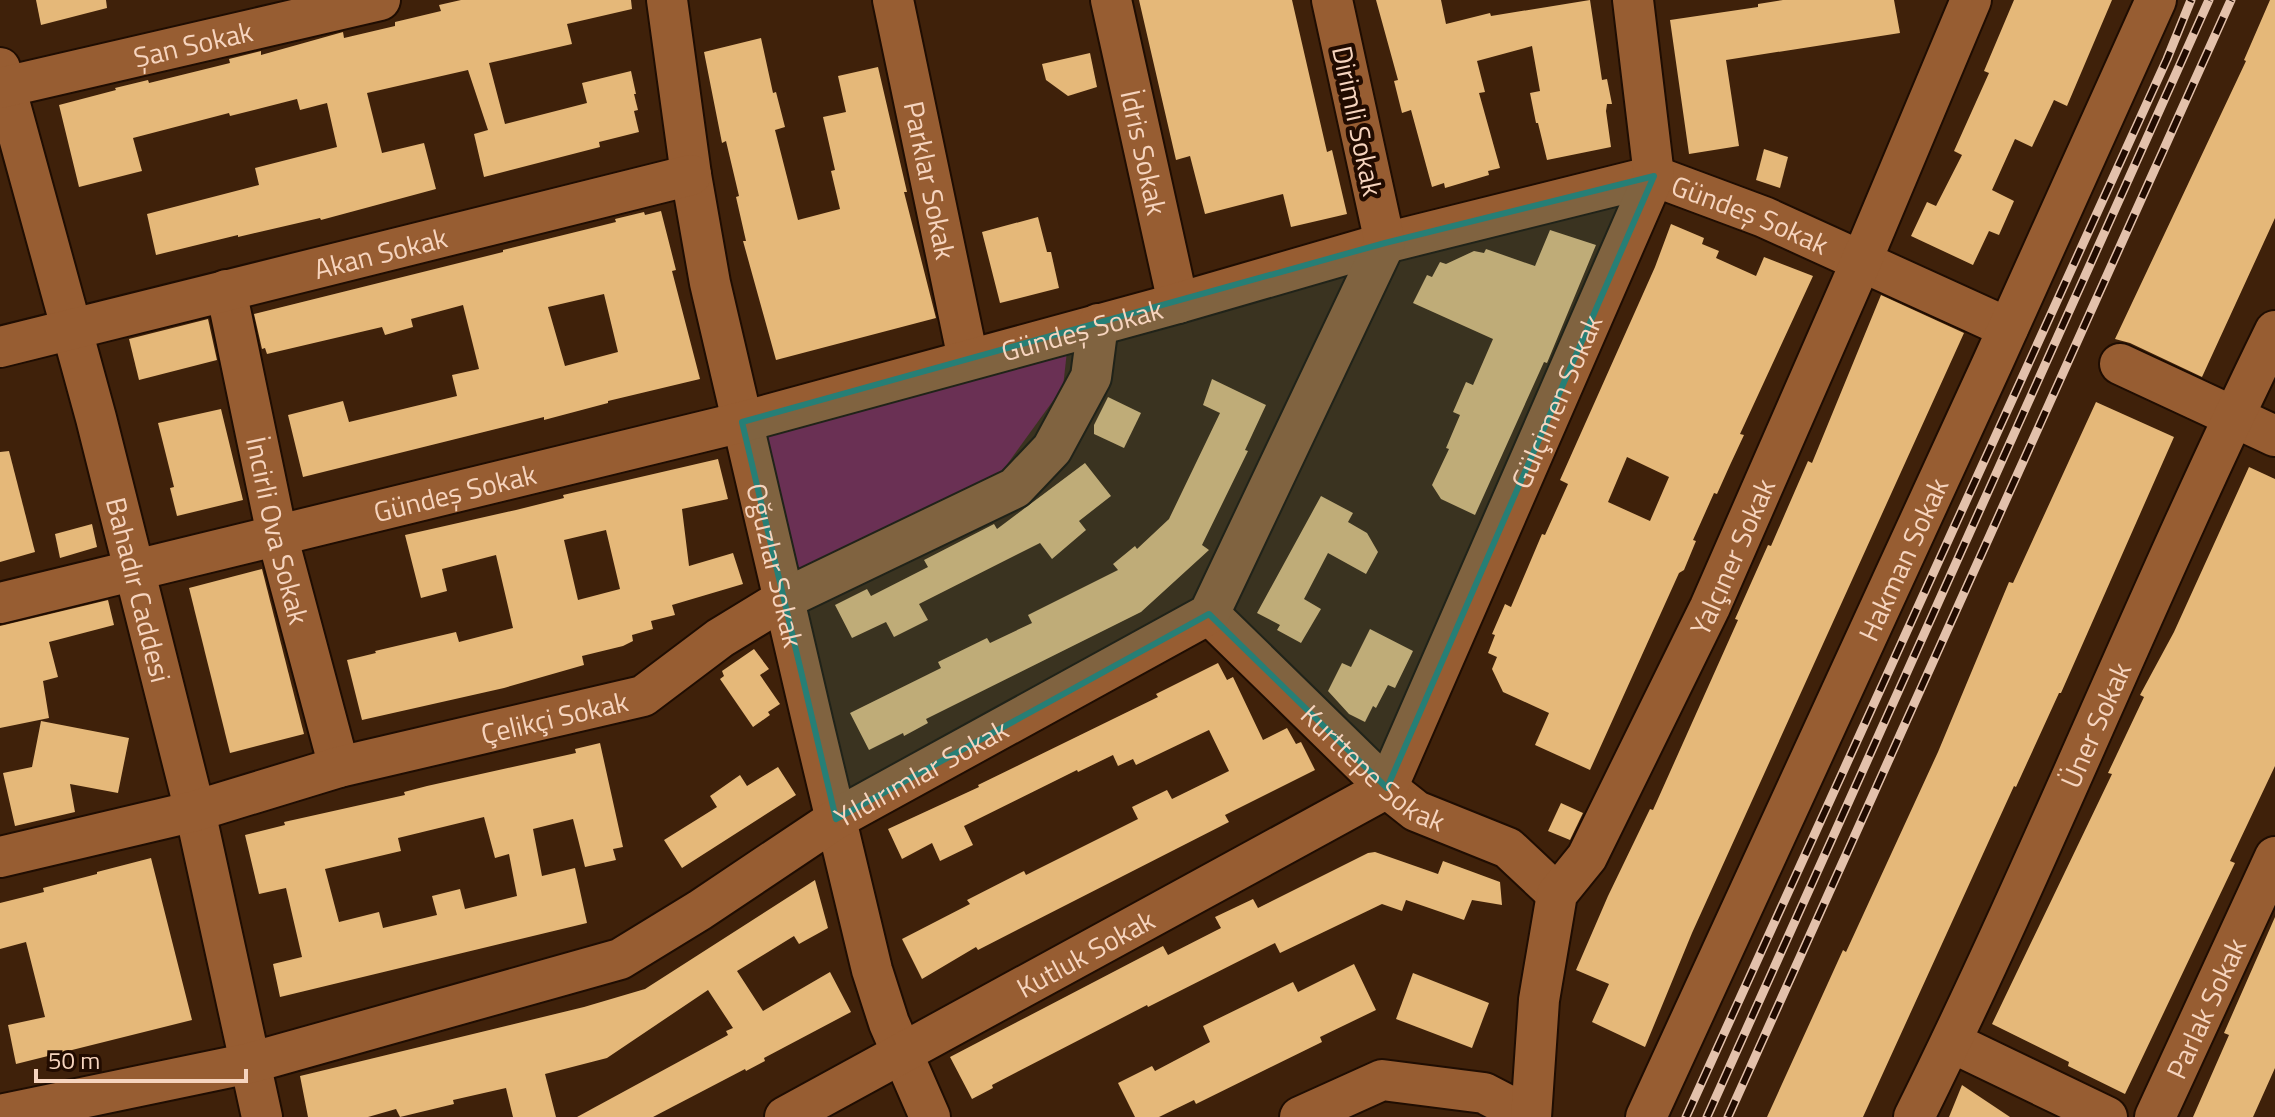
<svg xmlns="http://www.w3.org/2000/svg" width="2275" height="1117" font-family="'Titillium Web',sans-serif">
<rect width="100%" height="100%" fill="#3f210a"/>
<path fill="#7b1d4b" d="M 1067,351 L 1063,387 L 998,477 L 799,569 L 764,430 Z"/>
<g fill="#e5b879" fill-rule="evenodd">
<path d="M 36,0 L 106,0 L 107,8 L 41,25 Z"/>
<path d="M 461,0 L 631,0 L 632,9 L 567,24 L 572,44 L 489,63 L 505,124 L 587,103 L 582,83 L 631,71 L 636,94 L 634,94 L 638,110 L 634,111 L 639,132 L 599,142 L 600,147 L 484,177 L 474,134 L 488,130 L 468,70 L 367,93 L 382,153 L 424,143 L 436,189 L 321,220 L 320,218 L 238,237 L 238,235 L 156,255 L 147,214 L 259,185 L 255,168 L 337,147 L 327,103 L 300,110 L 297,99 L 230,116 L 229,113 L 133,138 L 142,171 L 79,187 L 59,105 L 116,90 L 115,88 L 148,80 L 149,83 L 230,63 L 229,59 L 261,51 L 261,55 L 343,32 L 344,38 L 395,26 L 395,22 L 441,11 L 439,5 Z"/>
<path d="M 1139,0 L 1292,0 L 1327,152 L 1332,150 L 1347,214 L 1291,227 L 1283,194 L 1205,214 L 1190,156 L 1176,160 Z"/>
<path d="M 1376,0 L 1441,0 L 1446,24 L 1490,13 L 1491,16 L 1590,0 L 1602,80 L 1607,79 L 1612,104 L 1607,104 L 1606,111 L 1611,147 L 1547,160 L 1538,123 L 1536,123 L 1530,93 L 1540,91 L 1532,46 L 1477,61 L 1485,92 L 1479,93 L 1500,168 L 1488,171 L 1489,175 L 1445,188 L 1444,183 L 1432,187 L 1411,110 L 1402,113 L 1394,81 L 1398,80 Z"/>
<path d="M 1783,0 L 1894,0 L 1900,33 L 1726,60 L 1739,146 L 1689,154 L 1670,20 L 1758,7 L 1758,4 Z"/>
<path d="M 2014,0 L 2112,0 L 2067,106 L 2054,100 L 2032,147 L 2015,139 L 1992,190 L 2014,201 L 1999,235 L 1989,231 L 1973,265 L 1911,236 L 1927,202 L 1936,206 L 1962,155 L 1954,151 L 1989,73 L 1984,71 Z"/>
<path d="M 2270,0 L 2275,0 L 2275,218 L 2202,377 L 2130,343 L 2115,339 L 2246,61 L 2244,60 Z"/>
<path d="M 761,38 L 773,93 L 776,92 L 785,127 L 775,130 L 798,220 L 840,209 L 831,171 L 835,170 L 823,117 L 846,112 L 838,76 L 878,67 L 907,192 L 904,192 L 936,318 L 776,360 L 743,241 L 746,241 L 736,197 L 739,196 L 726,141 L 722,143 L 704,52 Z"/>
<path d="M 1090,53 L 1097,87 L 1068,96 L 1046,80 L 1042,64 Z"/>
<path d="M 1764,149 L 1788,157 L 1780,188 L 1756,180 Z"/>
<path d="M 661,211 L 676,270 L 672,271 L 700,379 L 608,401 L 608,403 L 544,420 L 544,417 L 303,477 L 288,415 L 343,401 L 349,422 L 457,396 L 452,375 L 479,369 L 463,305 L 411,319 L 413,327 L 385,335 L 382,327 L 267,354 L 265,348 L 262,349 L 254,314 L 503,252 L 503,250 L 616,222 L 615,219 L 644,212 L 645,215 ZM 604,294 L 618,352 L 565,366 L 548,307 Z"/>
<path d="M 1038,217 L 1047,252 L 1051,252 L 1059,288 L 1000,303 L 982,232 Z"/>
<path d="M 1671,224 L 1704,238 L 1702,244 L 1719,251 L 1716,258 L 1756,276 L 1764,257 L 1813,276 L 1740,434 L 1744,435 L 1730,465 L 1717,494 L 1714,493 L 1693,540 L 1696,541 L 1684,570 L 1679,573 L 1590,770 L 1535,745 L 1549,713 L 1503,692 L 1492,669 L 1497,657 L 1488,653 L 1495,635 L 1492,634 L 1505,604 L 1511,607 L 1542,534 L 1545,535 L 1568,484 L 1560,480 L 1655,267 ZM 1627,457 L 1669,477 L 1650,521 L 1608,502 Z"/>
<path d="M 1550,230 L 1596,245 L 1547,363 L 1544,362 L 1475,515 L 1441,499 L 1432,485 L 1449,449 L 1446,448 L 1460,415 L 1453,412 L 1466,382 L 1473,385 L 1493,339 L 1413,303 L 1427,275 L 1432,277 L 1440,262 L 1446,264 L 1474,251 L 1484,253 L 1486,249 L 1535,266 Z"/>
<path d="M 1881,295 L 1964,333 L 1692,933 L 1645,1047 L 1592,1022 L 1609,984 L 1576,970 L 1608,896 L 1650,809 L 1653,810 L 1738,620 L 1735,619 L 1768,545 L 1771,546 L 1808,461 L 1812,463 Z"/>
<path d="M 208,319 L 217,360 L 139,380 L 129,339 Z"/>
<path d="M 1212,379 L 1266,405 L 1245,450 L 1248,451 L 1202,545 L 1209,550 L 1141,612 L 926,719 L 928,723 L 904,736 L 903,733 L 869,750 L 850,713 L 941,668 L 938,662 L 987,638 L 990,643 L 1032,623 L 1028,615 L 1118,570 L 1113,564 L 1135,546 L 1137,549 L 1169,519 L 1220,413 L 1203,405 Z"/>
<path d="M 1108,397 L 1141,413 L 1124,448 L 1094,434 L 1094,425 Z"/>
<path d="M 2096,402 L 2174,437 L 2061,693 L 2059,693 L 2016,787 L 2014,786 L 1863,1117 L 1767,1117 L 1843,950 L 1846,952 L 1938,752 L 2009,582 L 2013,583 Z"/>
<path d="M 221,409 L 243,500 L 177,516 L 170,488 L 174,487 L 158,423 Z"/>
<path d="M 9,451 L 35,552 L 0,562 L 0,452 Z"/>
<path d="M 718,459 L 728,499 L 682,509 L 689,566 L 733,553 L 743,584 L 672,605 L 675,615 L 651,621 L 653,629 L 632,635 L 633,641 L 623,646 L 582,656 L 584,665 L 504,688 L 362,720 L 347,660 L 376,653 L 375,651 L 456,632 L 459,642 L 513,628 L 496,555 L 442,569 L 447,591 L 421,598 L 405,535 L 516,510 L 564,498 L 563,495 ZM 606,530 L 620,589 L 578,600 L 564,540 Z"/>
<path d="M 1085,463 L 1111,496 L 1079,521 L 1086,530 L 1052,559 L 1040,543 L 919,604 L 928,620 L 894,637 L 886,622 L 852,638 L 835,605 L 867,589 L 871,596 L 928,567 L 924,560 L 994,524 L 997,529 Z"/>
<path d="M 2249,467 L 2275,479 L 2275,766 L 2230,861 L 2235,863 L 2125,1094 L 2068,1066 L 2069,1062 L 1992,1024 L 2112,774 L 2108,773 L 2144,697 L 2140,695 L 2174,632 Z"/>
<path d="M 1321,496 L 1353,513 L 1348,522 L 1367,533 L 1378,552 L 1366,574 L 1328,553 L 1304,599 L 1321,609 L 1301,643 L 1277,630 L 1280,625 L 1257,613 Z"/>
<path d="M 92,524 L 97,547 L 60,558 L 55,534 Z"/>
<path d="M 262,569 L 304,734 L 230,753 L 189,588 Z"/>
<path d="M 108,600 L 114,625 L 49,642 L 58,677 L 43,681 L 49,718 L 0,728 L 0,626 Z"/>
<path d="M 1370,629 L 1413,651 L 1395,688 L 1388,685 L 1376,708 L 1373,706 L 1365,722 L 1349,714 L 1328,691 L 1342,663 L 1351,667 Z"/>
<path d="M 754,649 L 769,669 L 760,675 L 780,704 L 768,712 L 770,715 L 753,727 L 720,679 L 724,676 L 722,671 Z"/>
<path d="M 1218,663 L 1227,680 L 1233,677 L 1263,740 L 1287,728 L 1296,744 L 1301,742 L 1315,770 L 1225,815 L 1229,822 L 978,950 L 976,947 L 922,979 L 902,939 L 970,904 L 967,900 L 1024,871 L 1026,875 L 1138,819 L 1132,807 L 1167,790 L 1172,799 L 1229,771 L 1209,730 L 1136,765 L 1133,759 L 1118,766 L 1113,755 L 1078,772 L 1077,770 L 964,826 L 973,845 L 940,861 L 932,843 L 902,859 L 888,829 L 979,787 L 978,785 L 1158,697 L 1156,694 Z"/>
<path d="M 41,721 L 129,738 L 118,793 L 70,784 L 75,812 L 15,826 L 3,773 L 32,767 Z"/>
<path d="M 600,743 L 623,847 L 613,849 L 616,860 L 585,867 L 573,819 L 533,829 L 542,876 L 575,868 L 587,923 L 280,997 L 273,964 L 302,957 L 286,888 L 259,894 L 245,835 L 285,825 L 284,822 L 405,795 L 404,792 L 427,786 L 576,753 L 575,749 ZM 484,817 L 495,858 L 509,854 L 517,896 L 465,909 L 460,889 L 432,896 L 437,915 L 383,928 L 379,912 L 339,922 L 325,869 L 401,851 L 398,838 Z"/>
<path d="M 778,767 L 796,795 L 682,868 L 664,840 L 717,807 L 710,796 L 740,775 L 747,786 Z"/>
<path d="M 1561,803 L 1583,813 L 1570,840 L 1548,831 Z"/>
<path d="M 1375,852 L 1438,874 L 1443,861 L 1500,882 L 1502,905 L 1472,900 L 1464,920 L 1406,900 L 1402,911 L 1382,904 L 1280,953 L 1275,943 L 1148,1007 L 1147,1005 L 992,1085 L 993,1088 L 972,1099 L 950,1057 L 1163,946 L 1168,955 L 1221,928 L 1215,917 L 1253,899 L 1258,908 L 1368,853 Z"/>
<path d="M 151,858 L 192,1020 L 16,1064 L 8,1025 L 45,1017 L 26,942 L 0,949 L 0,903 L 44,892 L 43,888 L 97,874 L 97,872 Z"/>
<path d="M 815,880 L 828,928 L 799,944 L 794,936 L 737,971 L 763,1011 L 830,972 L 851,1012 L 764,1058 L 765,1061 L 746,1071 L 745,1069 L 653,1117 L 577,1117 L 728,1035 L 726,1031 L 733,1028 L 708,990 L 607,1058 L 545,1074 L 556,1117 L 513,1117 L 506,1088 L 453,1100 L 454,1104 L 400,1117 L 396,1109 L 368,1117 L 308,1117 L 300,1076 L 584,1007 L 645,989 Z"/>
<path d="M 2275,917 L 2275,1068 L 2253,1117 L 2193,1117 L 2229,1035 L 2224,1033 Z"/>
<path d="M 1354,964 L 1376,1010 L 1320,1037 L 1322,1042 L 1196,1104 L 1194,1100 L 1159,1117 L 1135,1117 L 1118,1083 L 1152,1066 L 1155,1071 L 1210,1042 L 1203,1026 L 1293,982 L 1298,992 Z"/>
<path d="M 1413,973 L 1489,1003 L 1472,1048 L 1396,1019 Z"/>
<path d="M 1962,1085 L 2010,1117 L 1949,1117 Z"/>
</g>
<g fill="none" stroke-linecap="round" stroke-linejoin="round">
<g stroke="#1f0d02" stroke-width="44">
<g id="minor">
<path id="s1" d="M 667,0 L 691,175 L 710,283 L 813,724 L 872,970 L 889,1023 L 930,1117"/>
<path id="s2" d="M 893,0 L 968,359"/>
<path id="s3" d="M 1111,0 L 1178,303"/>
<path id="s4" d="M 0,68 L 96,418 L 195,811 L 262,1117"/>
<path id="s5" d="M 0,88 L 380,0"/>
<path id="s6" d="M 226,290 L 277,535 L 339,767"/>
<path id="s7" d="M 0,347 L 691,175"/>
<path d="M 2120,364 L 2275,436"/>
<path id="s8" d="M 0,603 L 742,422 L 1178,303 L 1385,243 L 1654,176 L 1764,217 L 2008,328"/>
<path id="s9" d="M 1209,614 L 1387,788 L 1416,811 L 1508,848 L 1557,894"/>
<path id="s10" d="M 0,857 L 195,811 L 339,767 L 643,696 L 720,638 L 784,599 L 1015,488 L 1052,449 L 1091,377 L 1098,324"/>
<path d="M 1951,1042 L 2107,1117"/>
<path id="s11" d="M 0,1115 L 250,1063 L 620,959 L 700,910 L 836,819 L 1209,614 L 1385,243 L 1332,0"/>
<path id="s12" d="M 785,1117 L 1387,788 L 1654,176 L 1633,0"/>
<path d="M 1300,1117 L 1382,1080 L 1484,1093 L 1530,1117"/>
<path id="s13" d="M 1531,1117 L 1539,1000 L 1557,894 L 1587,857 L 1710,607 L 1861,262 L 1971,0"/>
<path id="s14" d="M 1646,1117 L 1992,364 L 2156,0"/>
<path id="s15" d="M 1914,1117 C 2042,859 2148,590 2275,331"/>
<path id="s16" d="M 2155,1117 L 2275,857"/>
</g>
</g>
<use href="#minor" stroke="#975d32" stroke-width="40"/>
<g stroke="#e3c1ab" stroke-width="9">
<g id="rail">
<path d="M 1686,1117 L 2167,59 L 2191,0"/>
<path d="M 1707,1117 L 2209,0"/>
<path d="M 1728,1117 L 2231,0"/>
</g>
</g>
<use href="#rail" stroke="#210b00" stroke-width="6" stroke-dasharray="18" stroke-linecap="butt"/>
</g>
<path fill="#267f76" fill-opacity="0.2" stroke="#267f76" stroke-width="6" stroke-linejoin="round" d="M 1654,176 L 1387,788 L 1209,614 L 836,819 L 742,422 L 1385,243 Z"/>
<g text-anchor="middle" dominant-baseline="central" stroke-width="8" stroke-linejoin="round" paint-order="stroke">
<g font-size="28" fill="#f6d4be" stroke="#210b00">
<text stroke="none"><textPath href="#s5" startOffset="198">Şan Sokak</textPath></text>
<text transform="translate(1358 121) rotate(78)">Dirimli Sokak</text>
<text stroke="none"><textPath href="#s3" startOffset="156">İdris Sokak</textPath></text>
<text stroke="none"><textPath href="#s2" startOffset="184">Parklar Sokak</textPath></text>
<text stroke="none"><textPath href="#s8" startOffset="1812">Gündeş Sokak</textPath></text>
<text stroke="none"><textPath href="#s7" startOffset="392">Akan Sokak</textPath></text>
<text stroke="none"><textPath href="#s8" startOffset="1116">Gündeş Sokak</textPath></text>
<text stroke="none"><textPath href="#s12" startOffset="1108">Gülçimen Sokak</textPath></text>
<text stroke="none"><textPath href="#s8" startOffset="468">Gündeş Sokak</textPath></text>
<text stroke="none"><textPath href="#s6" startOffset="246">İncirli Ova Sokak</textPath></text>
<text stroke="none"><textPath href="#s13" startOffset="606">Yalçıner Sokak</textPath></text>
<text stroke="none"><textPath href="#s14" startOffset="614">Hakman Sokak</textPath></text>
<text stroke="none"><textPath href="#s1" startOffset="576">Oğuzlar Sokak</textPath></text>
<text stroke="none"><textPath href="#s4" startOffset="540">Bahadır Caddesi</textPath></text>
<text stroke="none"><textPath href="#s10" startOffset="572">Çelikçi Sokak</textPath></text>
<text stroke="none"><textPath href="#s15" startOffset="432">Üner Sokak</textPath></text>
<text stroke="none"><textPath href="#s9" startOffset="226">Kurttepe Sokak</textPath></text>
<text stroke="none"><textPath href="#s11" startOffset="994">Yıldırımlar Sokak</textPath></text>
<text stroke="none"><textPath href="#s12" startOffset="342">Kutluk Sokak</textPath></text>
<text stroke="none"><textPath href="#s16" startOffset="120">Parlak Sokak</textPath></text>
</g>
</g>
<path d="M36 1069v12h210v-12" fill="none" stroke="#f6d4be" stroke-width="4"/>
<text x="48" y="1069" font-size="24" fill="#f6d4be" stroke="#210b00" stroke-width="6" paint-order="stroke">50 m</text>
</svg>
